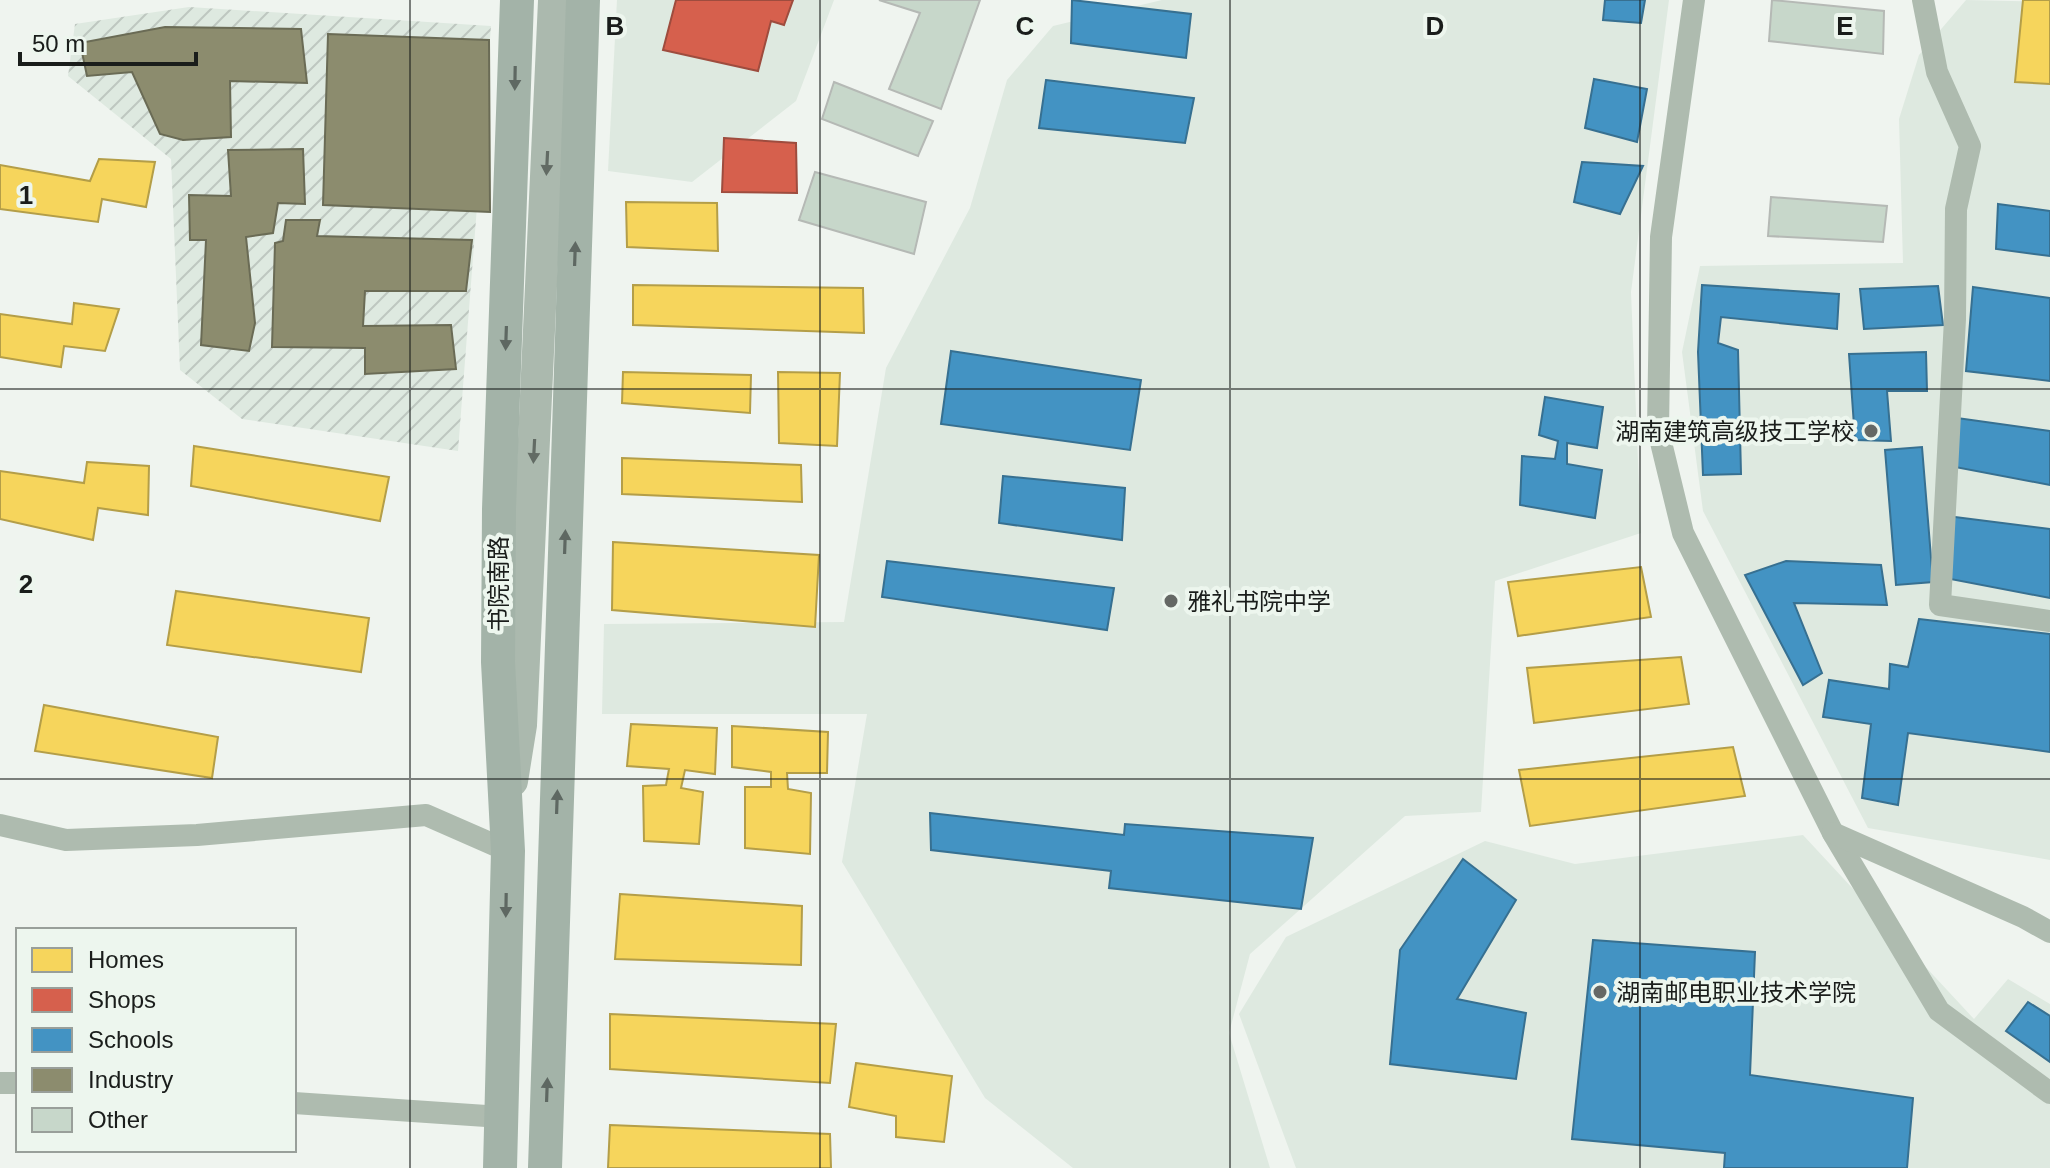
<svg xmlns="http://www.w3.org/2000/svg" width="2050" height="1168" font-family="Helvetica,'Noto Sans SC',sans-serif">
<defs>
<pattern id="industrial-furrows" width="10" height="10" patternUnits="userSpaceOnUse" patternTransform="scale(2)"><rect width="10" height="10" fill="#dee9e0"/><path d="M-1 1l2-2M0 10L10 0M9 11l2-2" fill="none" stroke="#bec7c0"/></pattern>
</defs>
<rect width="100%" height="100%" fill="#eff4ef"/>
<g fill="#dee9e0">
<path d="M 617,0 L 834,0 L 796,101 L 692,182 L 608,171 Z"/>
<path d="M 1162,0 L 1669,0 L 1631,292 L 1641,533 L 1495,581 L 1481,812 L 1405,816 L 1250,954 L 1229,1033 L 1270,1168 L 1073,1168 L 985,1098 L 842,862 L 867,714 L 602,714 L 604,624 L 844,622 L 886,368 L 970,208 L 1007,80 L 1053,26 Z"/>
<path d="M 1966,0 L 2050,2 L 2050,860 L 1868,828 L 1703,511 L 1682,352 L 1700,266 L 1903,263 L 1899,119 L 1919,55 Z"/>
<path d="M 1803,835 L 1974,1019 L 2008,979 L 2050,1004 L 2050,1168 L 1296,1168 L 1239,1014 L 1286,937 L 1485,841 L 1575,864 Z"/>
</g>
<path fill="url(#industrial-furrows)" d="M 189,7 L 491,26 L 458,451 L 242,419 L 180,370 L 171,159 L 68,76 L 75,24 Z"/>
<g fill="#f6d55c" stroke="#b49e48" stroke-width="2">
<path d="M 2023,0 L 2050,0 L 2050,84 L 2015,82 Z"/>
<path d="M 99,159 L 155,162 L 146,207 L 102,199 L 98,222 L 0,209 L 0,165 L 90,181 Z"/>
<path d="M 626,202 L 717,203 L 718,251 L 627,247 Z"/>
<path d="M 633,285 L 863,288 L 864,333 L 633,325 Z"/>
<path d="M 74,303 L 119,309 L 105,351 L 64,346 L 61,367 L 0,357 L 0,314 L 72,324 Z"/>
<path d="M 623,372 L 751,375 L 750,413 L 622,403 Z"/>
<path d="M 778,372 L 840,373 L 837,446 L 779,443 Z"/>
<path d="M 194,446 L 389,477 L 380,521 L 191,486 Z"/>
<path d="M 622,458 L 801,465 L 802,502 L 622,494 Z"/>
<path d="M 87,462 L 149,466 L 148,515 L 98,508 L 93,540 L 0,519 L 0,471 L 84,483 Z"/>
<path d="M 613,542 L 819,555 L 815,627 L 612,610 Z"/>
<path d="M 1641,567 L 1651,617 L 1518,636 L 1508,582 Z"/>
<path d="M 176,591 L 369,618 L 361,672 L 167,645 Z"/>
<path d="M 1681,657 L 1689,704 L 1534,723 L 1527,668 Z"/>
<path d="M 44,705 L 218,737 L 212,778 L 35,751 Z"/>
<path d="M 631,724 L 717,728 L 715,774 L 685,770 L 681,788 L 703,792 L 699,844 L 644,841 L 643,786 L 666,785 L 669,769 L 627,766 Z"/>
<path d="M 732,726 L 828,732 L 827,773 L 787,773 L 788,789 L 811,793 L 810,854 L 745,848 L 745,787 L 771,787 L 771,772 L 732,767 Z"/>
<path d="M 1733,747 L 1745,796 L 1530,826 L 1519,770 Z"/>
<path d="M 620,894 L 802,906 L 801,965 L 615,959 Z"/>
<path d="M 610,1014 L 836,1024 L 830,1083 L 610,1069 Z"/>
<path d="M 856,1063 L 952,1076 L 944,1142 L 896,1137 L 896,1116 L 849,1107 Z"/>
<path d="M 610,1125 L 830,1134 L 831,1168 L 608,1168 Z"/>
</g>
<g fill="#d6604d" stroke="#9e4c3e" stroke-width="2">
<path d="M 676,0 L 793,0 L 784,25 L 771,21 L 758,71 L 663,50 Z"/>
<path d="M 724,138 L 796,143 L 797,193 L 722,192 Z"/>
</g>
<g fill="#4393c3" stroke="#377091" stroke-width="2">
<path d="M 1072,0 L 1191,14 L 1186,58 L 1071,43 Z"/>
<path d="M 1605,0 L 1645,0 L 1641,23 L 1603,20 Z"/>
<path d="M 1594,79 L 1647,89 L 1637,142 L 1585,128 Z"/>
<path d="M 1046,80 L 1194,98 L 1185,143 L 1039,128 Z"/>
<path d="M 1582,162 L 1643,166 L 1620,214 L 1574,202 Z"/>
<path d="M 1998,204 L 2050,211 L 2050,256 L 1996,249 Z"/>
<path d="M 1702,285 L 1839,294 L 1837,329 L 1721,317 L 1718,343 L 1738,350 L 1741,474 L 1703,475 L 1698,352 Z"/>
<path d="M 1938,286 L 1943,325 L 1864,329 L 1860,289 Z"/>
<path d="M 1973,287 L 2050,298 L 2050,381 L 1966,371 Z"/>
<path d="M 951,351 L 1141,380 L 1130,450 L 941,424 Z"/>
<path d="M 1926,352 L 1927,391 L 1887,391 L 1891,441 L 1855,440 L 1849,354 Z"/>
<path d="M 1545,397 L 1603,407 L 1597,448 L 1567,443 L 1567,464 L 1602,470 L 1595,518 L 1520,505 L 1522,456 L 1555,459 L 1558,441 L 1539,435 Z"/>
<path d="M 1957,418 L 2050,431 L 2050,485 L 1955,467 Z"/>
<path d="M 1922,447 L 1933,582 L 1896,585 L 1885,450 Z"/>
<path d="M 1003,476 L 1125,488 L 1122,540 L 999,523 Z"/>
<path d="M 1947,516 L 2050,529 L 2050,598 L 1940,577 Z"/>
<path d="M 887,561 L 1114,588 L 1107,630 L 882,597 Z"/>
<path d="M 1786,561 L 1881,565 L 1887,605 L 1794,603 L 1822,673 L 1803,685 L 1745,575 Z"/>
<path d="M 1919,619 L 2050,634 L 2050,752 L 1908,733 L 1898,805 L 1862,798 L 1871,724 L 1823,717 L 1829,680 L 1889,689 L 1890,664 L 1908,667 Z"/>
<path d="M 930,813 L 1124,835 L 1125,824 L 1313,838 L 1301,909 L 1109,888 L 1111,871 L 931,850 Z"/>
<path d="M 1463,859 L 1516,900 L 1457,999 L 1526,1013 L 1516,1079 L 1390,1064 L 1400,950 Z"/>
<path d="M 1593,940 L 1755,952 L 1750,1075 L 1913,1098 L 1907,1168 L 1724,1168 L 1725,1153 L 1572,1139 Z"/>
<path d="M 2028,1002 L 2050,1016 L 2050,1062 L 2006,1031 Z"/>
</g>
<g fill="#8c8c6e" stroke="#6a6b55" stroke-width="2">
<path d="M 165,27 L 301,29 L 307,83 L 230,81 L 231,137 L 183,140 L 160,134 L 132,72 L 87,76 L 80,43 Z"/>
<path d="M 328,34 L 489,40 L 490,212 L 323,205 Z"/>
<path d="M 303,149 L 305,204 L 278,203 L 273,233 L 246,237 L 255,323 L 249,351 L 201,345 L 206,240 L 190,240 L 189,195 L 231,196 L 228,150 Z"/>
<path d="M 286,220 L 320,220 L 317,236 L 472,240 L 466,291 L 365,291 L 363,326 L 451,325 L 456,369 L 365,374 L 365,348 L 272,347 L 275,243 L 283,241 Z"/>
</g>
<g fill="#c7d7ca" stroke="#b5b9b5" stroke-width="2">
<path d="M 879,0 L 980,0 L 941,109 L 889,89 L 920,13 Z"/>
<path d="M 1772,0 L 1884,11 L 1883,54 L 1769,41 Z"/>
<path d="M 834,82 L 933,121 L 918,156 L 822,119 Z"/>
<path d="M 815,172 L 926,202 L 914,254 L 799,220 Z"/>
<path d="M 1771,197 L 1887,206 L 1883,242 L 1768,236 Z"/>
</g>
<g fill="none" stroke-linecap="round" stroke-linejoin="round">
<g stroke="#aebbaf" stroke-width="22">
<path d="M 1694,0 L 1661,237 L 1658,430 L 1683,533 L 1833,833 L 1939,1011 L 2050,1093"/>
<path d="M 1923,0 L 1937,72 L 1970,146 L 1956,209 L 1955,319 L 1940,605 L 2050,621"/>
<path d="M 0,825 L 66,840 L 197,835 L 426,815 L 508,851"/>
<path d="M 1833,833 L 2023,917 L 2050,932"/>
<path d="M 0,1083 L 18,1083"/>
<path d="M 294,1103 L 501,1117"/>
</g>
<path stroke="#abb9ae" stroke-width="32" d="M 512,781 L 521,725 L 554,1"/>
<g stroke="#a3b3a8" stroke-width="34">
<path d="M 500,1168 L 508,851 L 498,662 L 499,509 L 517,0"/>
<path d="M 545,1168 L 583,0"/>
</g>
</g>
<defs><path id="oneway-solid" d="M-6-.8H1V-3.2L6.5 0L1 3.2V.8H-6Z" transform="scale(2)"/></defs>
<g fill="#5e6862">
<use href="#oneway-solid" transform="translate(515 78) rotate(91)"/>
<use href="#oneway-solid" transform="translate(575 254) rotate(-88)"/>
<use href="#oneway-solid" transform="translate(506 338) rotate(92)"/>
<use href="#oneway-solid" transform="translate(565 542) rotate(-88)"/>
<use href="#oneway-solid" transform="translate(557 802) rotate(-88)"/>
<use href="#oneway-solid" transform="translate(506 905) rotate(91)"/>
<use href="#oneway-solid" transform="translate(547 1090) rotate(-88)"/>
</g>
<g fill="#626b64">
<use href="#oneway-solid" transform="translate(547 163) rotate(93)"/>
<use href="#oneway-solid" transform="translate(534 451) rotate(93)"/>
</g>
<path fill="none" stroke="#1a1d1b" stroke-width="2" stroke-opacity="0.55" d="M 410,0 L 410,1168M 820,0 L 820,1168M 1230,0 L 1230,1168M 1640,0 L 1640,1168M 0,389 L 2050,389M 0,779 L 2050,779"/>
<g fill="#656865" stroke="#edf6ee" stroke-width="3">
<circle cx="1871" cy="431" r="8"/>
<circle cx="1171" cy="601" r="8"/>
<circle cx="1600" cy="992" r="8"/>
</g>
<g text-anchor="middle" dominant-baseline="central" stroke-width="8" stroke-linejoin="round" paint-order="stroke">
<g font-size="24" fill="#1a1d1b" stroke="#edf6ee" text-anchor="start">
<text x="1855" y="431" text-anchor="end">湖南建筑高级技工学校</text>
<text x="1187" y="601">雅礼书院中学</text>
<text x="1616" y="992">湖南邮电职业技术学院</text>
</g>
<g font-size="24" fill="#1a1d1b" stroke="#edf6ee">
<text transform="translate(498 584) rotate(-90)">书院南路</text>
</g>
</g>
<g font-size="26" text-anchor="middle" font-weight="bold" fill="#1a1d1b" stroke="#edf6ee" stroke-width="8" stroke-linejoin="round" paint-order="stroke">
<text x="615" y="35">B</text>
<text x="1025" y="35">C</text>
<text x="1435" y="35">D</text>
<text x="1845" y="35">E</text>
<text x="26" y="204">1</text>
<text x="26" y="593">2</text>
</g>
<rect x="16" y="928" width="280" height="224" fill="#edf6ee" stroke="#999f9a" stroke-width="2"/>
<rect x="32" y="948" width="40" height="24" fill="#f6d55c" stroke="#999f9a" stroke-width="2"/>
<text x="88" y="968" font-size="24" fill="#1a1d1b">Homes</text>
<rect x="32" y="988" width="40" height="24" fill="#d6604d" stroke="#999f9a" stroke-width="2"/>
<text x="88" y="1008" font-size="24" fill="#1a1d1b">Shops</text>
<rect x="32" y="1028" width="40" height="24" fill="#4393c3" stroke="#999f9a" stroke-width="2"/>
<text x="88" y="1048" font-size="24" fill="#1a1d1b">Schools</text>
<rect x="32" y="1068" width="40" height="24" fill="#8c8c6e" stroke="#999f9a" stroke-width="2"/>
<text x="88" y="1088" font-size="24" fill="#1a1d1b">Industry</text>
<rect x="32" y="1108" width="40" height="24" fill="#c7d7ca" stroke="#999f9a" stroke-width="2"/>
<text x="88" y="1128" font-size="24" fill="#1a1d1b">Other</text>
<path d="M20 52v12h176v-12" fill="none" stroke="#1a1d1b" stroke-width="4"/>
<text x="32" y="52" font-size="24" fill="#1a1d1b" stroke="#edf6ee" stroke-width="6" paint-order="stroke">50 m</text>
</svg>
